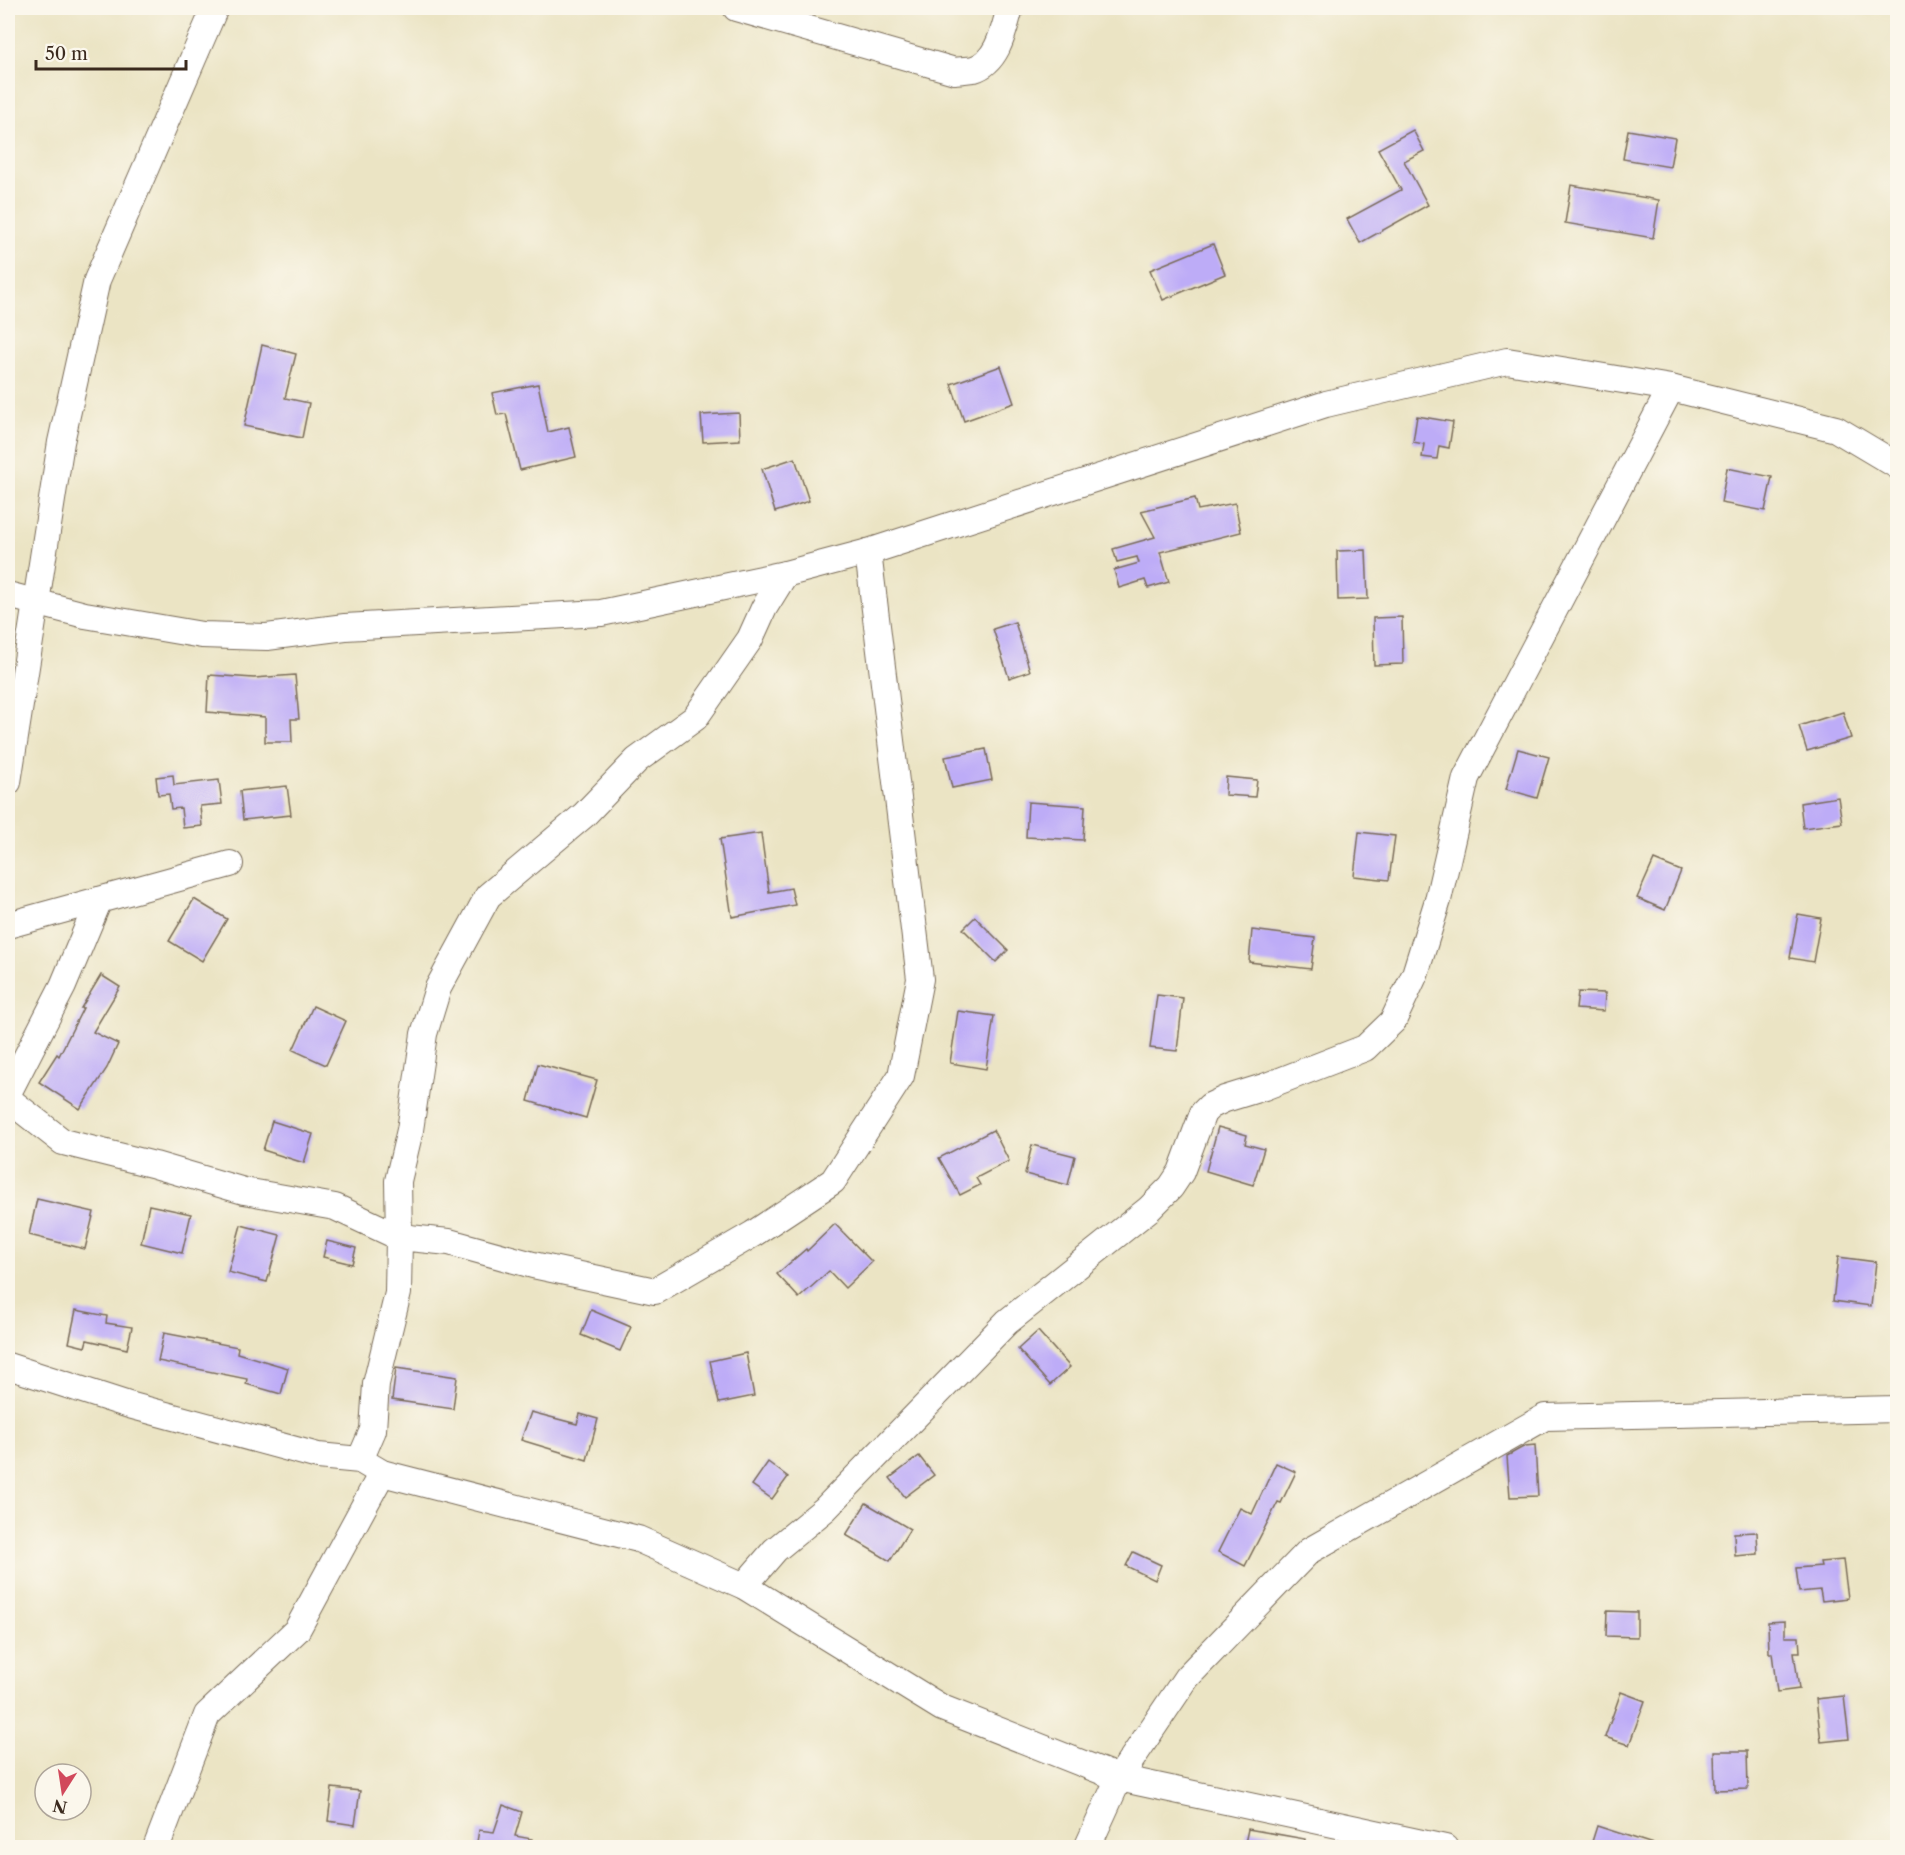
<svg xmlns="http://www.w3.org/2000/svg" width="1905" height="1855" font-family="'Libre Caslon Text',serif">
<rect width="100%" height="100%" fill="#fbf7ec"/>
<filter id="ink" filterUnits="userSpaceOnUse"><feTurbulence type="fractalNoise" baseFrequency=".0167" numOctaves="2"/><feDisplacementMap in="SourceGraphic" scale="12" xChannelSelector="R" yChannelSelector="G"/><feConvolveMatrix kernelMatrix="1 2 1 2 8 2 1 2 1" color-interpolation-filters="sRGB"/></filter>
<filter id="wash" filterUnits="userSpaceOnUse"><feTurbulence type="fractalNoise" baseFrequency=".008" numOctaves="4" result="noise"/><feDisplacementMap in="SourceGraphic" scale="24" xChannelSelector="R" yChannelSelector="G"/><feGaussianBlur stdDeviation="1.35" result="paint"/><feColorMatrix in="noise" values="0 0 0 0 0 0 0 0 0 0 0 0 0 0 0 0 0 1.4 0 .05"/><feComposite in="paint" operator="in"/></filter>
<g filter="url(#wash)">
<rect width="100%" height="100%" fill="#ebe4c4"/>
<g id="blocks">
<g fill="#bdacf7">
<path d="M 1413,130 L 1424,151 L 1404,161 L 1428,205 L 1360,243 L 1347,219 L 1401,190 L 1378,149 Z"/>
<path d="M 1628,130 L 1675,138 L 1670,167 L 1623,159 Z"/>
<path d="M 1571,185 L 1659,200 L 1653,238 L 1565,223 Z"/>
<path d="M 1213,244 L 1225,274 L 1163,300 L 1150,270 Z"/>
<path d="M 262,345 L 296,354 L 285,398 L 309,403 L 302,438 L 244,426 Z"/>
<path d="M 1001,366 L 1014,403 L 964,421 L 951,384 Z"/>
<path d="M 538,384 L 548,432 L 569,427 L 576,457 L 520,470 L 506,414 L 497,415 L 492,393 Z"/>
<path d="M 739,413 L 740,440 L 703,442 L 701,415 Z"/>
<path d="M 1417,416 L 1453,422 L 1449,448 L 1439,446 L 1437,459 L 1422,457 L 1424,444 L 1413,442 Z"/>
<path d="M 795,458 L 809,501 L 775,512 L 762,469 Z"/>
<path d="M 1727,468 L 1772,477 L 1765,511 L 1721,503 Z"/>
<path d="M 1195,498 L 1198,510 L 1235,503 L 1241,532 L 1160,552 L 1169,582 L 1148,588 L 1145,580 L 1119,588 L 1114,570 L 1139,563 L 1137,557 L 1117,562 L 1113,549 L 1155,537 L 1141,511 Z"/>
<path d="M 1366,550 L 1368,599 L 1338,600 L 1337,551 Z"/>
<path d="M 1402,617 L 1403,664 L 1374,665 L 1373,618 Z"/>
<path d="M 1015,622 L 1030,671 L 1009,678 L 993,629 Z"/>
<path d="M 209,675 L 254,678 L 295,675 L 299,719 L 291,719 L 292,742 L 265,742 L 265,717 L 207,712 Z"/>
<path d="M 1843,712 L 1851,738 L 1807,751 L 1799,726 Z"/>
<path d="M 986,749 L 992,780 L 952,788 L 945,757 Z"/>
<path d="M 1518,749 L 1549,757 L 1537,798 L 1506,789 Z"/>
<path d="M 173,775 L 174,785 L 219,780 L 222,804 L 200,806 L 202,826 L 183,828 L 181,808 L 171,809 L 169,794 L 158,795 L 156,777 Z"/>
<path d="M 1226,777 L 1257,780 L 1255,797 L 1225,795 Z"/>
<path d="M 287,786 L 291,815 L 243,820 L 240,791 Z"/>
<path d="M 1838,797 L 1842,823 L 1803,828 L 1800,803 Z"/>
<path d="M 1028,802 L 1085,806 L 1083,840 L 1026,837 Z"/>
<path d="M 1359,832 L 1395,836 L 1389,880 L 1354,876 Z"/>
<path d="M 761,833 L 769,892 L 791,888 L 795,905 L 732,917 L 720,839 Z"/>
<path d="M 1654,860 L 1681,871 L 1665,910 L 1637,898 Z"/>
<path d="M 194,899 L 227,919 L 202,961 L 169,941 Z"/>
<path d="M 1798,914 L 1821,918 L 1813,962 L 1790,958 Z"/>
<path d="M 975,917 L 1008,950 L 996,962 L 963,929 Z"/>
<path d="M 1252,930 L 1315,938 L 1311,969 L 1249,962 Z"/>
<path d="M 101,975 L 120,987 L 93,1032 L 118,1044 L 107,1068 L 80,1109 L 39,1082 L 57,1054 L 59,1056 L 83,1008 L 81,1008 Z"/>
<path d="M 1578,992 L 1605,993 L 1604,1011 L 1576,1009 Z"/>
<path d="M 1157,995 L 1183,998 L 1177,1051 L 1150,1048 Z"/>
<path d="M 313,1006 L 346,1021 L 326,1065 L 293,1050 Z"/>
<path d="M 958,1011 L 994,1016 L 986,1069 L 950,1063 Z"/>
<path d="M 538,1064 L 597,1080 L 586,1118 L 528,1101 Z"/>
<path d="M 272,1121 L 313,1134 L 304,1163 L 263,1150 Z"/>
<path d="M 1218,1127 L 1247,1135 L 1245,1144 L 1264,1149 L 1253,1185 L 1206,1171 Z"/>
<path d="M 993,1130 L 1009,1161 L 976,1178 L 980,1185 L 960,1195 L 939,1158 Z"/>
<path d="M 1032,1145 L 1075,1156 L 1068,1185 L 1025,1174 Z"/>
<path d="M 37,1199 L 94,1212 L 85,1249 L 29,1235 Z"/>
<path d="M 149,1205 L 191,1214 L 182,1253 L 141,1243 Z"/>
<path d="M 835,1224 L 872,1262 L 845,1288 L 829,1271 L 799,1298 L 777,1274 L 806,1249 L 807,1251 Z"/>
<path d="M 241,1225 L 280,1235 L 267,1282 L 228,1272 Z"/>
<path d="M 327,1241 L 356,1248 L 352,1264 L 323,1257 Z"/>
<path d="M 1838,1257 L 1876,1262 L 1871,1306 L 1833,1301 Z"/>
<path d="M 76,1310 L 107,1316 L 106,1323 L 132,1327 L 127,1349 L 87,1340 L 85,1347 L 69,1343 Z"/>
<path d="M 591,1310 L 631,1327 L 620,1351 L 581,1335 Z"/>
<path d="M 1038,1331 L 1070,1367 L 1050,1385 L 1018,1349 Z"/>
<path d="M 164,1333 L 238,1347 L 237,1353 L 288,1368 L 281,1394 L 246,1384 L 247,1379 L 158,1361 Z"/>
<path d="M 746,1353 L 754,1396 L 719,1403 L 710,1361 Z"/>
<path d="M 396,1368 L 457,1377 L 453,1409 L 392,1400 Z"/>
<path d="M 531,1412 L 577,1424 L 580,1414 L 598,1419 L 587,1460 L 521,1440 Z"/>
<path d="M 1535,1445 L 1538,1496 L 1510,1497 L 1507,1456 L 1525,1446 Z"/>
<path d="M 919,1456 L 934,1475 L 905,1497 L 890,1478 Z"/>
<path d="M 768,1462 L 788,1477 L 772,1499 L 752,1485 Z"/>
<path d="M 1276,1463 L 1296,1472 L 1281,1503 L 1278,1502 L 1245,1566 L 1218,1552 L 1240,1508 L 1252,1514 Z"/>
<path d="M 866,1503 L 910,1529 L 890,1561 L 846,1535 Z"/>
<path d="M 1757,1532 L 1758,1554 L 1735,1556 L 1734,1533 Z"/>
<path d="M 1133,1552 L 1161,1565 L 1155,1580 L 1126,1566 Z"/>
<path d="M 1843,1560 L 1848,1598 L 1822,1601 L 1820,1590 L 1799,1592 L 1796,1568 L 1821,1566 L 1820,1562 Z"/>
<path d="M 1607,1611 L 1637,1612 L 1637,1637 L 1606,1636 Z"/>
<path d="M 1785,1621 L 1785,1637 L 1799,1637 L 1800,1652 L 1794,1652 L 1799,1689 L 1777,1692 L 1772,1653 L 1769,1653 L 1768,1622 Z"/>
<path d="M 1621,1692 L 1645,1701 L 1629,1745 L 1605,1737 Z"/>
<path d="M 1844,1696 L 1849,1739 L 1821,1742 L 1816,1699 Z"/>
<path d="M 1714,1751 L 1747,1751 L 1748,1789 L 1715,1790 Z"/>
<path d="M 332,1788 L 360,1791 L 355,1825 L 328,1821 Z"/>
<path d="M 503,1805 L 522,1812 L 515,1836 L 532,1839 L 531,1848 L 476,1848 L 479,1830 L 494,1832 Z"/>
<path d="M 1597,1826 L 1653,1844 L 1653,1848 L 1590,1848 Z"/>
<path d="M 1248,1829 L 1305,1839 L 1304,1848 L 1244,1848 Z"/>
</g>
</g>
</g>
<g filter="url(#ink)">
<use href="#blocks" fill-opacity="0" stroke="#796b58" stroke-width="1.5"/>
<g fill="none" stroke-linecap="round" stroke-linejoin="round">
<g stroke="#796b58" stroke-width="28">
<g id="minor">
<path d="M 736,8 L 955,71 C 961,70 968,70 974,69 C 998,62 1004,29 1010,8"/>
<path d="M 8,595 L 85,615 L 202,635 L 267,637 L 345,627 L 601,613 L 785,574 L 868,552 L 1326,404 L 1507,361 L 1671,388 L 1836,429 L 1898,466"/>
<path d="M 8,782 L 61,442 L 97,280 L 215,8"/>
<path d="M 8,925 L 230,864"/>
<path d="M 8,1093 L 63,986 L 99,900"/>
<path d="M 8,1099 L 63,1142 L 155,1165 L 244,1191 L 335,1207 L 399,1237 L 398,1181 L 410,1130 L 424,1034 L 438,988 L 488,896 L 584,815 L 637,760 L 695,718 L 750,639 L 764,608 L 785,574"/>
<path d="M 8,1366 L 129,1405 L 318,1456 L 360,1460 L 382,1473 L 638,1539 L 744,1586 L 942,1708 L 1119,1778 L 1445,1848"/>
<path d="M 360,1460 L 373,1430 L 376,1384 L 398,1293 L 399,1237 L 449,1242 L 533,1265 L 655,1291 L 753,1234 L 833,1181 L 901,1076 L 920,979 L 868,552"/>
<path d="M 744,1586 L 775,1550 L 825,1509 L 1007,1322 L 1149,1209 L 1171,1187 L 1181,1172 L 1203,1113 L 1210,1106 L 1225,1099 L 1264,1087 L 1365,1048 L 1393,1021 L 1415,974 L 1438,900 L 1466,778 L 1671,388"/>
<path d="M 156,1848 L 207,1715 L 297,1630 L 382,1473"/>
<path d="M 1087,1848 L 1119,1778 L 1187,1677 L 1309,1551 L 1545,1417 L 1898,1409"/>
</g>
</g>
<use href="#minor" stroke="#fff" stroke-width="26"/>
</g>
</g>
<rect width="1905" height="1855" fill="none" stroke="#fbf7ec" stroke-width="30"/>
<g transform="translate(63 1792) rotate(192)"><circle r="28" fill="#fbf7ec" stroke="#aea59a" stroke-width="1.5"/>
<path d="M0-4.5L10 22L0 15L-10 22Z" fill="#d1495b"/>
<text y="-9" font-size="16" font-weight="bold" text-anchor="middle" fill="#3b2a1e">N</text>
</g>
<path d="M36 60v9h150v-9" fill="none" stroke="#3b2a1e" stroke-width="3"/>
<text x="45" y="60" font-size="18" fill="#3b2a1e" stroke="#fbf7ec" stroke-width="4.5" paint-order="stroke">50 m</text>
</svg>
